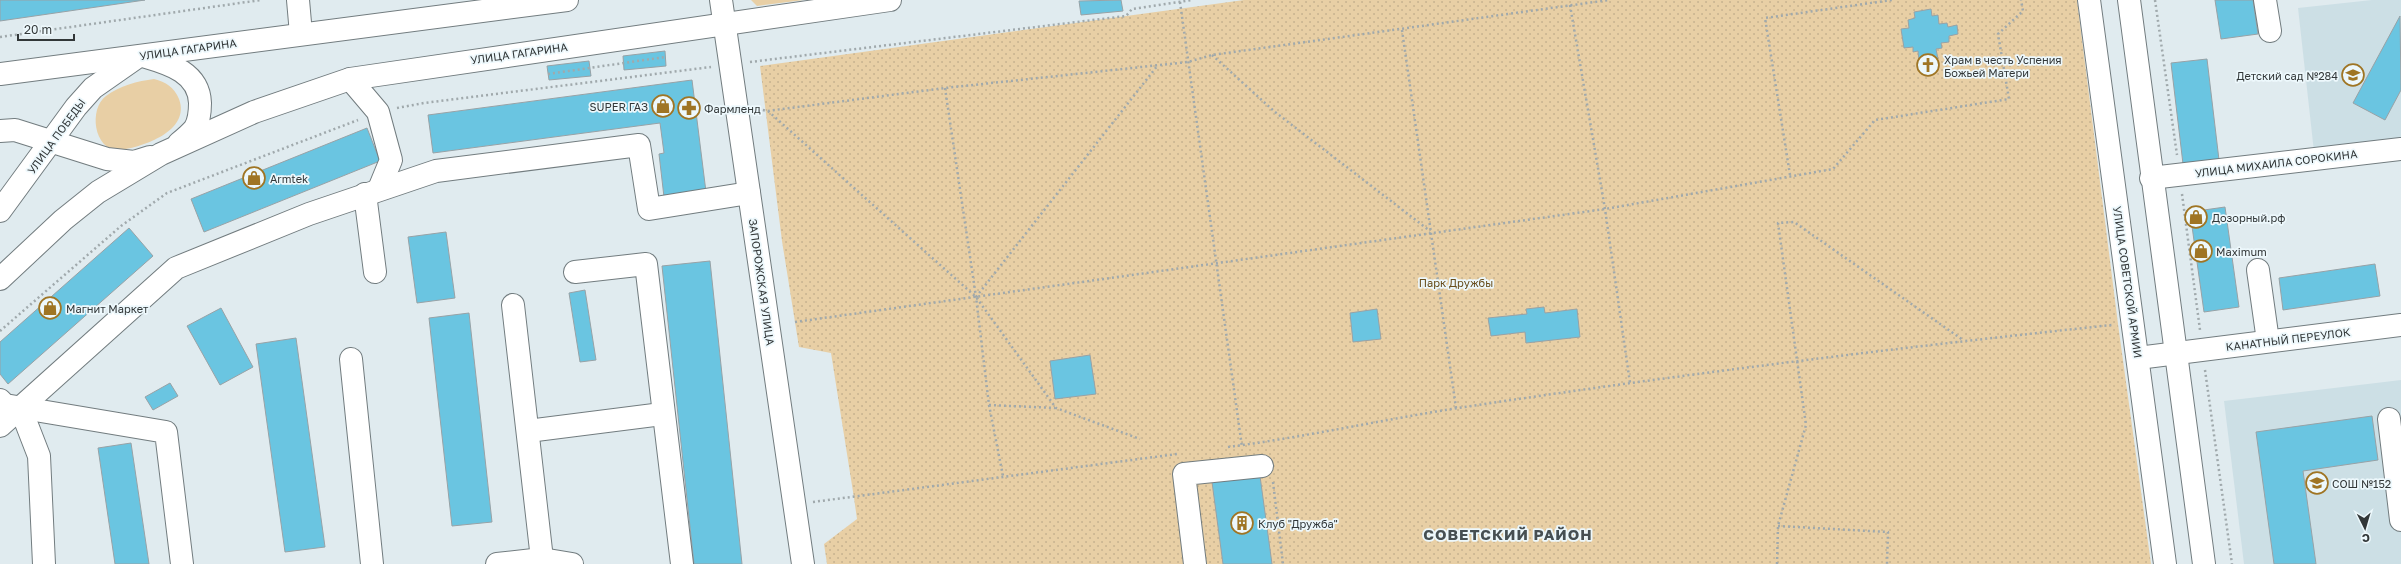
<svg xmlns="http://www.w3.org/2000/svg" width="2401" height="564" font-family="'Golos Text',sans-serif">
<defs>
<pattern id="park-dots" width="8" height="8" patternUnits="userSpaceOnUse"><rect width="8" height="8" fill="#e8cfa5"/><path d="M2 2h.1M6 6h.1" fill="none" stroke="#c7b28f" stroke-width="1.8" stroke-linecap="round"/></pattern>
</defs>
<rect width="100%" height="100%" fill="#e0ebef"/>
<g fill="#ccdfe5">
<path d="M 2372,0 L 2401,0 L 2401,142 L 2314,152 L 2298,8 Z"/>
<path d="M 2401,380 L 2401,564 L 2244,564 L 2224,401 Z"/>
</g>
<g fill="#e8cfa5">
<path d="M 751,0 L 804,0 L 757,6 Z"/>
<path d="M 154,79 C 166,82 174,87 179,99 C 191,131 143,147 120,150 C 94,152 88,109 106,96 C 119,86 138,81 154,79 Z"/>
</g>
<path fill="url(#park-dots)" d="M 1244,0 L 2077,0 L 2118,324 L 2151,564 L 827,564 L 824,544 L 857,519 L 854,498 L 831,353 L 799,347 L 782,241 L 760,66 Z"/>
<g fill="#6ac5e1" stroke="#98a2a6">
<path d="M 0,0 L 145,0 L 0,21 Z"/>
<path d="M 1121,0 L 1123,11 L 1081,15 L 1079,1 Z"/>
<path d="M 2215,0 L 2253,0 L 2258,34 L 2221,39 Z"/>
<path d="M 1931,9 L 1932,16 L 1938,15 L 1939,24 L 1947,23 L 1948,27 L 1957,25 L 1958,34 L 1949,36 L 1949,42 L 1941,43 L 1942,48 L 1936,49 L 1938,59 L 1919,61 L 1918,51 L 1913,52 L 1913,47 L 1904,48 L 1901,29 L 1909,28 L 1908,20 L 1915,18 L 1914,12 Z"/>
<path d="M 2400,16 L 2401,90 L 2385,120 L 2353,103 Z"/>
<path d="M 665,51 L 666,66 L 624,70 L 623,56 Z"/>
<path d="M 2207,59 L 2219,160 L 2183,164 L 2171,63 Z"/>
<path d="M 589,61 L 591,76 L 549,80 L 547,66 Z"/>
<path d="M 692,80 L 706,192 L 664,197 L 659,154 L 664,153 L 660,123 L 433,153 L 428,115 Z"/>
<path d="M 367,128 L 380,161 L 204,232 L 191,199 Z"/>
<path d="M 2225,207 L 2239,307 L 2204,312 L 2190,212 Z"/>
<path d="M 129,228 L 153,256 L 8,384 L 0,374 L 0,342 Z"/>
<path d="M 446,232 L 455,298 L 417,303 L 408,237 Z"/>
<path d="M 710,261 L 742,564 L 694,564 L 662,266 Z"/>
<path d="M 2375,264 L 2380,296 L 2283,310 L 2279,278 Z"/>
<path d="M 585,290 L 596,360 L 580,362 L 569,293 Z"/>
<path d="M 1544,307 L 1545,313 L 1577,309 L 1580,337 L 1526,343 L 1525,332 L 1491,336 L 1488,318 L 1527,314 L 1526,309 Z"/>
<path d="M 221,308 L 253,367 L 220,385 L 187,326 Z"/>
<path d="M 1377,309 L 1381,339 L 1353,342 L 1350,313 Z"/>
<path d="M 469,313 L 492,522 L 452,526 L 429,318 Z"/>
<path d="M 296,338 L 325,547 L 285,552 L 256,344 Z"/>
<path d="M 1090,355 L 1096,394 L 1055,399 L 1050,361 Z"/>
<path d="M 170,383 L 178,396 L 153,410 L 145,397 Z"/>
<path d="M 2372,416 L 2378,460 L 2303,471 L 2316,564 L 2274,564 L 2256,432 Z"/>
<path d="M 131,443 L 149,564 L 115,564 L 98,448 Z"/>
<path d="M 1260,476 L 1272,564 L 1223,564 L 1212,482 Z"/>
</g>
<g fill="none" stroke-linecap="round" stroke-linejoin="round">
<g stroke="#727c7f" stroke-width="24">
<g id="minor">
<path d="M 298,0 L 301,34"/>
<path d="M 721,0 L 803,564"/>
<path d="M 2265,0 L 2270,31"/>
<path d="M 350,79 L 378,112 L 388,149 L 391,160 L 379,189"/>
<path d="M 2151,178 L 2401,149"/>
<path d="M 365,194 L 375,272"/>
<path d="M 2258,270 L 2268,341"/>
<path d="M 575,272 L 646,264 L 682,564"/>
<path d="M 513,305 L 542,559"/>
<path d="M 2138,358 L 2401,325"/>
<path d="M 351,359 L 372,564"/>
<path d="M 0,400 L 5,405 L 166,432 L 182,564"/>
<path d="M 20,407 L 39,456 L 44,564"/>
<path d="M 2389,419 L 2401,520"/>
<path d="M 0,426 L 176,268 L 309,214 L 436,171 L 639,145 L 649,209 L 749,193"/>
<path d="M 528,431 L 662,414"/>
<path d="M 497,564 L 542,559 L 572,564"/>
<path d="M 1195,564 L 1184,474 L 1262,466"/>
</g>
</g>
<g stroke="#727c7f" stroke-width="24">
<g id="major">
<path d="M 2089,0 L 2165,564"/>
<path d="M 2129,0 L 2204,564"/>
<path d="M 146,57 C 170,64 199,73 200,103 C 200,111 199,121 195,128 C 191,133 184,139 179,143"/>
<path d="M 0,74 L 567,0"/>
<path d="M 0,131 L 15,130 L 107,159 L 134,162 L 150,157"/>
<path d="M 0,211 L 76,107 L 93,88 L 136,58"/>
<path d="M 0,279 L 63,220 L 98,192 L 161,154 L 254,112 L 350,79 L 890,0"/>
</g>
</g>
<g stroke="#a0a9ac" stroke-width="2.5" stroke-dasharray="2 3" stroke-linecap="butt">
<path d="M 2155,0 L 2177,155"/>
<path d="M 1180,2 L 1242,447"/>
<path d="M 1570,5 L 1605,209 L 1630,383"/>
<path d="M 1402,30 L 1456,408"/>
<path d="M 0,37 L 261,0"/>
<path d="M 1212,55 L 1275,112 L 1430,231"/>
<path d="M 750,62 L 1126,16 L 1132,9 L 1192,0"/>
<path d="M 548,74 L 665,57"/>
<path d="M 945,88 L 976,297 L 989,405 L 1003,476"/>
<path d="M 397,108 L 424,103 L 711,67"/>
<path d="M 758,109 L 767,111 L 945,88 L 1188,62 L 1212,55 L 1609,0"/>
<path d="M 768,111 L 976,297 L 1056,408 L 1140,439"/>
<path d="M 1790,175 L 1765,18 L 1892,0"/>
<path d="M 2182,194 L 2200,330"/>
<path d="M 976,297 L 1158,65"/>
<path d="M 795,322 L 1605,209 L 1833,169 L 1875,120 L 2009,99 L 1998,34 L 2023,11 L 2021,0"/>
<path d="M 0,331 L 121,226 L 167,193 L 358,120"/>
<path d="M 2205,370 L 2232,564"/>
<path d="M 989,405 L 1055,408"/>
<path d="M 1228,447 C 1305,437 1381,420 1458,408 C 1675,375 1894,348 2112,325"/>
<path d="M 1273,482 L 1283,564"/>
<path d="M 813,502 L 1177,454"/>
<path d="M 1778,526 L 1888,532 L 1887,564"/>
<path d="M 1777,564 L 1778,526 L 1806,425 L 1778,223 L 1794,222 L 1963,340"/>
</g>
<use href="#minor" stroke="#fff" stroke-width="22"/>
<use href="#major" stroke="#fff" stroke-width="22"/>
</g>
<defs>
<g id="church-ring" transform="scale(1.15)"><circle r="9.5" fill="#edf8fc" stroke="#9f7524" stroke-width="1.5"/><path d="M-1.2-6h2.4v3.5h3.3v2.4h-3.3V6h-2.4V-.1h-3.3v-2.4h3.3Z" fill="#9f7524"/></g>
<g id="school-ring" transform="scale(1.15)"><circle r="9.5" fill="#edf8fc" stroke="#9f7524" stroke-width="1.5"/><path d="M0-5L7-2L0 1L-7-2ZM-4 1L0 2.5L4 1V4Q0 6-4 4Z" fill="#9f7524"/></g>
<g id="shop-ring" transform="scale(1.15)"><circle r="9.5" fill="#edf8fc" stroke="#9f7524" stroke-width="1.5"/><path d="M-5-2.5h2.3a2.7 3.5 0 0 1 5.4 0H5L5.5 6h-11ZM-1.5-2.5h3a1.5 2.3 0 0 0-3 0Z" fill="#9f7524"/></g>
<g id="pharmacy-ring" transform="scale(1.15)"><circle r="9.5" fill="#edf8fc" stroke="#9f7524" stroke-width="1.5"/><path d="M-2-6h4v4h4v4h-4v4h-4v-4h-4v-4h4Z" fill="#9f7524"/></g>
<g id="building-ring" transform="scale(1.15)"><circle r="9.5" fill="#edf8fc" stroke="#9f7524" stroke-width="1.5"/><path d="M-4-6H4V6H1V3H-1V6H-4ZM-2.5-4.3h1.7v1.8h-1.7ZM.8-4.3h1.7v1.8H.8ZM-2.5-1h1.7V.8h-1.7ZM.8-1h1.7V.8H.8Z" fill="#9f7524"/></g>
</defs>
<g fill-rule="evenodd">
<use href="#church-ring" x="1928" y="65"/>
<use href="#school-ring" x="2353" y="75"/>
<use href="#shop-ring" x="663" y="106"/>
<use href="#pharmacy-ring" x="689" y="108"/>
<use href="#shop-ring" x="254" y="178"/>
<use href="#shop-ring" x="2196" y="217"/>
<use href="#shop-ring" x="2201" y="251"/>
<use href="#shop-ring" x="50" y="308"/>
<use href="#school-ring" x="2317" y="483"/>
<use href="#building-ring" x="1242" y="523"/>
</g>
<g text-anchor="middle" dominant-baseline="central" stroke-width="3.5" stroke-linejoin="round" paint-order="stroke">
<g font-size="11" fill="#323738" stroke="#edf8fc">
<text transform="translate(188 49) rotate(-8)">УЛИЦА ГАГАРИНА</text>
<text transform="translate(519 53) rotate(-8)">УЛИЦА ГАГАРИНА</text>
<text transform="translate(56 136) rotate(-54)">УЛИЦА ПОБЕДЫ</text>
<text transform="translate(2276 163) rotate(-7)">УЛИЦА МИХАИЛА СОРОКИНА</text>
<text transform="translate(762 282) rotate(82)">ЗАПОРОЖСКАЯ УЛИЦА</text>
<text transform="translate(2128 282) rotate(82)">УЛИЦА СОВЕТСКОЙ АРМИИ</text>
<text transform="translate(2288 339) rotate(-7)">КАНАТНЫЙ ПЕРЕУЛОК</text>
</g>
<g font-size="11" fill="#323738" stroke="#edf8fc" text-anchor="start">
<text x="1944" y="59">Храм в честь Успения<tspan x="1944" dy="13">Божьей Матери</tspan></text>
<text x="2338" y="75" text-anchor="end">Детский сад №284</text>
<text x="648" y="106" text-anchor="end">SUPER ГАЗ</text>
<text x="704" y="108">Фармленд</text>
<text x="270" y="178">Armtek</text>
<text x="2212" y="217">Дозорный.рф</text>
<text x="2216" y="251">Maximum</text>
<text x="66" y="308">Магнит Маркет</text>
<text x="2332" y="483">СОШ №152</text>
<text x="1258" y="523">Клуб "Дружба"</text>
</g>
<g font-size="11" fill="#674c1a" stroke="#edf8fc">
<text x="1456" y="282">Парк Дружбы</text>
</g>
<g font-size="15" font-weight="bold" letter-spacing="1" fill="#464f52" stroke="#edf8fc">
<text x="1508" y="534">СОВЕТСКИЙ РАЙОН</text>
</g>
</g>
<g transform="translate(2365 528) rotate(175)" stroke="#edf8fc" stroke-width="3" paint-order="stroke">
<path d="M0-3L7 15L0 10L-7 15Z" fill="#323738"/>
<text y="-6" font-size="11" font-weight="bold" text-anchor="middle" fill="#323738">С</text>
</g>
<path d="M18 34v6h56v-6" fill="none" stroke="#323738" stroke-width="2"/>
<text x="24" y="34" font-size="12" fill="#323738" stroke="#edf8fc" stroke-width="3" paint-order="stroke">20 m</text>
</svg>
